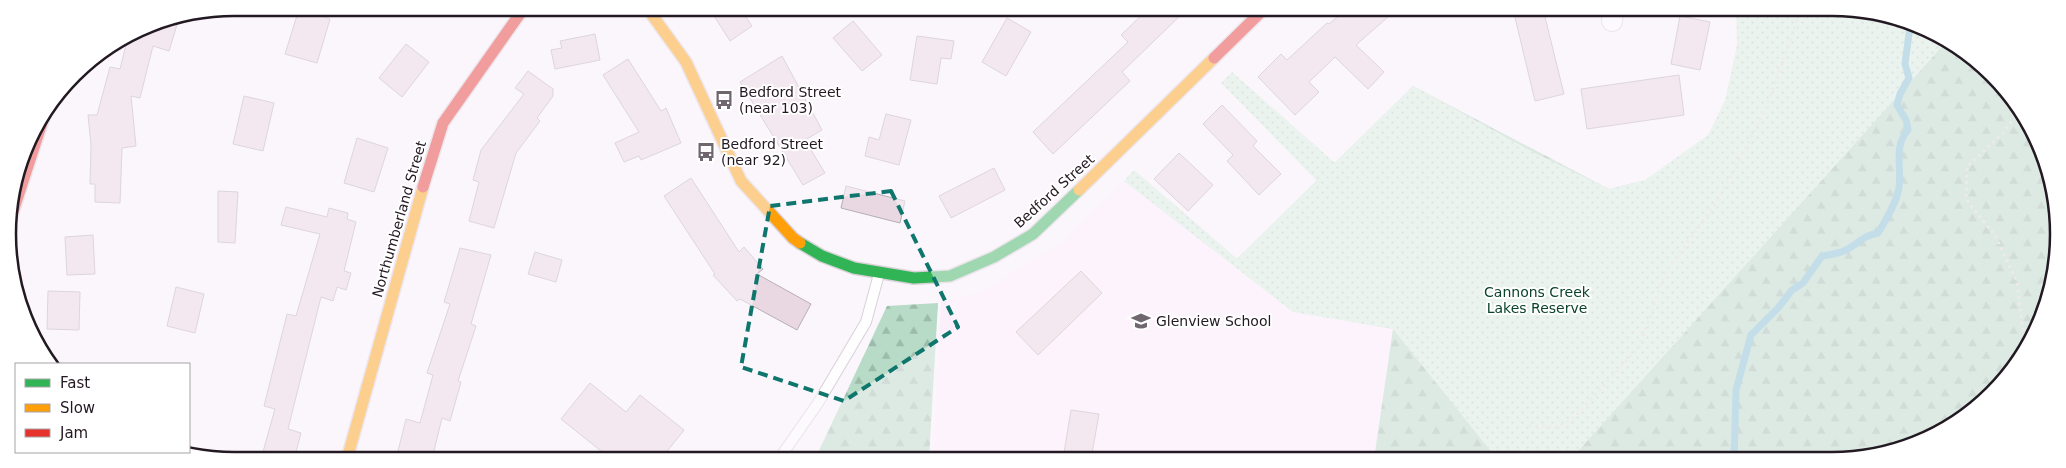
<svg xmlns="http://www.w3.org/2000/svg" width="2066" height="468" font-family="'DejaVu Sans',sans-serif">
<defs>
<pattern id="forest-firs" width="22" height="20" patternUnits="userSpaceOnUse" patternTransform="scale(1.25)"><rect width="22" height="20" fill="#b7dbc6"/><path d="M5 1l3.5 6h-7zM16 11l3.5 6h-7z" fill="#9dbbaa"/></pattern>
<pattern id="park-dots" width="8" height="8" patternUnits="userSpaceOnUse" patternTransform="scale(1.25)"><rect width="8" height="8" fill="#d7f0e1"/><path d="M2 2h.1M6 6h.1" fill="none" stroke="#b8cdc1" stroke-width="1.8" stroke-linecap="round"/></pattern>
</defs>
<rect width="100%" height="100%" fill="#fbf6fb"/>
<path fill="#fceffc" d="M 1124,181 L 1293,312 L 1393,329 L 1497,459 L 933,459 L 941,302 L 983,291 L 1061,243 Z"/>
<g fill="url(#forest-firs)">
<path d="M 1862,9 L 1945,38 L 2012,96 L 2051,176 L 2057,264 L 2035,334 L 1992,394 L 1932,437 L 1861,459 L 1374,459 L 1393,329 L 1294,311 L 1134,170 L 1237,259 L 1413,86 L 1609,189 L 1646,180 L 1709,136 Z"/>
<path d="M 938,303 L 929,459 L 815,459 L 887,306 Z"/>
</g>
<path fill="url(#park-dots)" d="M 1736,9 L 1862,9 L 1948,40 L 1571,459 L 1497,459 L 1393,329 L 1293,312 L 1124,181 L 1134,170 L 1237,259 L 1317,181 L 1221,83 L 1232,72 L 1335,163 L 1413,86 L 1531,151 L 1609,189 L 1645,180 L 1708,135 L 1725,100 L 1737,45 Z"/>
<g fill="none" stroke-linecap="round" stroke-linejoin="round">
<path stroke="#80c0d2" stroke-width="7" d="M 1734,459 L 1736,390 L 1751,335 L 1778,308 L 1792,290 L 1803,283 L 1822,256 C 1830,255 1838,254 1846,250 C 1860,243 1860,237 1878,233 C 1886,220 1897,202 1899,187 C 1902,167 1893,147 1908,130 L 1906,120 L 1897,105 L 1900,94 L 1909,78 L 1905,64 L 1910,26"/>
</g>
<g fill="#e9d8e1" stroke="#b7afb4">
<path d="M 709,8 L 740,8 L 752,26 L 730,41 Z"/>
<path d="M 299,9 L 330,19 L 317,63 L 285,54 Z"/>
<path d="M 1148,9 L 1187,9 L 1122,72 L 1130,81 L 1053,154 L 1033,132 L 1128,42 L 1121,35 Z"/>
<path d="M 1346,9 L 1397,9 L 1356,45 L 1384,72 L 1368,89 L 1335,57 L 1309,82 L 1319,92 L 1295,115 L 1258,77 L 1281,54 L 1287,60 L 1327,23 L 1329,24 Z"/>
<path d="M 1513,9 L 1543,9 L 1564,94 L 1535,101 Z"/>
<path d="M 1680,16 L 1710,22 L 1700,70 L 1671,64 Z"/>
<path d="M 179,18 L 169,51 L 153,46 L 140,98 L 131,96 L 136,146 L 122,148 L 120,203 L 95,202 L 95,184 L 90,184 L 91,145 L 88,115 L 97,115 L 110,67 L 120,69 L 128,37 L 148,25 Z"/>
<path d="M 1007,18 L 1031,32 L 1006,76 L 982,62 Z"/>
<path d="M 853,21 L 882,55 L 862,71 L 833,38 Z"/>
<path d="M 595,34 L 600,60 L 555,69 L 551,50 L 562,48 L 560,41 Z"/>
<path d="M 917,36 L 954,41 L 951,59 L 941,58 L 937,84 L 910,80 Z"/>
<path d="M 406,44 L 429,62 L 402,97 L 379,78 Z"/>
<path d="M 782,56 L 822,130 L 805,140 L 825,173 L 803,185 L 740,82 Z"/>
<path d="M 628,59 L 661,111 L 666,108 L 681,143 L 641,160 L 639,156 L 624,162 L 615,143 L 639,132 L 603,75 Z"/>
<path d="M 528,71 L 553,89 L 553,96 L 537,118 L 540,121 L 516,153 L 494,228 L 469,221 L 479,182 L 473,180 L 481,150 L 524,94 L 515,88 Z"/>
<path d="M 1679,75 L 1684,115 L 1587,129 L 1581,89 Z"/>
<path d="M 244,96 L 274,103 L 263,151 L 233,144 Z"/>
<path d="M 1222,105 L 1257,141 L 1253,146 L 1281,174 L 1259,195 L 1227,161 L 1233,155 L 1203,124 Z"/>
<path d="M 886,114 L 911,120 L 899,165 L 865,156 L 869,137 L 879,140 Z"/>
<path d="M 357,138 L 388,148 L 374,192 L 344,183 Z"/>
<path d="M 1179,153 L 1213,185 L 1188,211 L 1154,179 Z"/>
<path d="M 994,168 L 1005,190 L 951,218 L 939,196 Z"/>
<path d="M 691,178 L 739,252 L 744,247 L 763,269 L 757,274 L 811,304 L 797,330 L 740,299 L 737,301 L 713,275 L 715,274 L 664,196 Z"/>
<path d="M 846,186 L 905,201 L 900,223 L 841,208 Z"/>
<path d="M 218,191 L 238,192 L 235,243 L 218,242 Z"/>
<path d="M 286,207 L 327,217 L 329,208 L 348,213 L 347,219 L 356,222 L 344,271 L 351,273 L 346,290 L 337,287 L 333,301 L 321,297 L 288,429 L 301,433 L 294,459 L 261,459 L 275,409 L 264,406 L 287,314 L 296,316 L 320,234 L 281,225 Z"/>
<path d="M 93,235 L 95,274 L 67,275 L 65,237 Z"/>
<path d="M 460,248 L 491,255 L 471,324 L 476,326 L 458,381 L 461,382 L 450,421 L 442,418 L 432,459 L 396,459 L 406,419 L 420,423 L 433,375 L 427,373 L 450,304 L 444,302 Z"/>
<path d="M 535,252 L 562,260 L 556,282 L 528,274 Z"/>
<path d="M 1081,271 L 1102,293 L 1038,355 L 1016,332 Z"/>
<path d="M 176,287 L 204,294 L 195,333 L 167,326 Z"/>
<path d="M 48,291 L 80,292 L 79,330 L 47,329 Z"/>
<path d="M 590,383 L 626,412 L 640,395 L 684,430 L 661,459 L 611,459 L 561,419 Z"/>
<path d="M 1071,410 L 1099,414 L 1091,459 L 1063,459 Z"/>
</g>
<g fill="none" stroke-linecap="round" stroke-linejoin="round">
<g stroke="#d9d1d8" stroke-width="12">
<path id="lane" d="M 779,459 L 818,403 L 866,322 L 879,274"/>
</g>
<g stroke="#d9d1d8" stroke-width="22">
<path id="street" d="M 1612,21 L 1613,9"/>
</g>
<g stroke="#d9d1d8" stroke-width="14">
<path id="fast" d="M 800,243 L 822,256 L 854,268 L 914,278 L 950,276 L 994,257 L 1033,234 L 1079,190"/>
</g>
<g stroke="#d9d1d8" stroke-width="14">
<g id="slow">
<path d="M 647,8 L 686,62 L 741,181 L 793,238 L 800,243"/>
<path d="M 1079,190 L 1214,58"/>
<path d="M 347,459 L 423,187"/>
</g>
</g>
<g stroke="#d9d1d8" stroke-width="14">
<g id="jam">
<path d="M 1214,58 L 1264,9"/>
<path d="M 423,187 L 443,123 L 524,8"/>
<path d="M 9,224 L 44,117"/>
</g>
</g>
<g stroke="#dddbdd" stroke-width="3" stroke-dasharray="2.5 4" stroke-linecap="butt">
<path d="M 2019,111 L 2003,133 L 1967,167 L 1966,199 L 1996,237 L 2017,282 L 2025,348"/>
<path d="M 1529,425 L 1555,428 L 1573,419 L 1640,346 L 1665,273 L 1719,199 L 1767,106 L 1801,9"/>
</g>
<use href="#lane" stroke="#fefefe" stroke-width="10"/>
<use href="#street" stroke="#fefefe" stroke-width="20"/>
<use href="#fast" stroke="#30b455" stroke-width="11"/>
<use href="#slow" stroke="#ff9f0a" stroke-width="11"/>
<use href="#jam" stroke="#e5322d" stroke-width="11"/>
</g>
<path d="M0 0H2066V468H0ZM 891,191 L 958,327 L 844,401 L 741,367 L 770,206 Z" fill="#fbf6fb" fill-opacity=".55" fill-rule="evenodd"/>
<path fill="none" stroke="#0f766e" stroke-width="4" stroke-dasharray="10 6" stroke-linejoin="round" d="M 891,191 L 958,327 L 844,401 L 741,367 L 770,206 Z"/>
<defs>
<g id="bus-bare" transform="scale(1.5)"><path d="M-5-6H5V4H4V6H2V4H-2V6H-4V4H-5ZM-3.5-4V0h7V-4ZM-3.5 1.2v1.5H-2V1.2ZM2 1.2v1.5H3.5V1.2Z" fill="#6f666e" stroke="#fff" stroke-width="2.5" paint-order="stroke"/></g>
<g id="school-bare" transform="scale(1.5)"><path d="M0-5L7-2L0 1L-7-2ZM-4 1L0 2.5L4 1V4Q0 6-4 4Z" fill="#6f666e" stroke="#fff" stroke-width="2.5" paint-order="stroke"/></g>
</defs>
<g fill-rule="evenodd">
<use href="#bus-bare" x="724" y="100"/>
<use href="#bus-bare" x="706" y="152"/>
<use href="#school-bare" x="1141" y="321"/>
</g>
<g text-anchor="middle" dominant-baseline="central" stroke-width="4" stroke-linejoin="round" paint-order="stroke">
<g font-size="14" fill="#231922" stroke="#fff" text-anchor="start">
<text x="739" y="92">Bedford Street<tspan x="739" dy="16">(near 103)</tspan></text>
<text x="721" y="144">Bedford Street<tspan x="721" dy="16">(near 92)</tspan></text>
<text x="1156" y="321">Glenview School</text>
</g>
<g font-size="14" fill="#231922" stroke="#fff">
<text transform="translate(1054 191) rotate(-42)">Bedford Street</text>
<text transform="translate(399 219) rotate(-74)">Northumberland Street</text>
</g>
<g font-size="14" fill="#0b4429" stroke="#fff">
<text x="1537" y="292">Cannons Creek<tspan x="1537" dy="16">Lakes Reserve</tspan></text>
</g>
</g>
<path d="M0 0H2066V468H0ZM234 16H1832A218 218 0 0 1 2050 234V234A218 218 0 0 1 1832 452H234A218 218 0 0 1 16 234V234A218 218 0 0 1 234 16Z" fill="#fff" fill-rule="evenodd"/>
<path fill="none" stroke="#231922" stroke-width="2.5" d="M234 16H1832A218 218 0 0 1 2050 234V234A218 218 0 0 1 1832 452H234A218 218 0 0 1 16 234V234A218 218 0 0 1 234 16Z"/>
<rect x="15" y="363" width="175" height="90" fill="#ffffff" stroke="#a7a3a7"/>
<rect x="25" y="379" width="25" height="8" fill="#30b455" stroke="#a7a3a7"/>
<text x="60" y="388" font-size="15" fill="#231922">Fast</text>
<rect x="25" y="404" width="25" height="8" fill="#ff9f0a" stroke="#a7a3a7"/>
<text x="60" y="413" font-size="15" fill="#231922">Slow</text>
<rect x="25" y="429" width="25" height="8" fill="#e5322d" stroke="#a7a3a7"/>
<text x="60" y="438" font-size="15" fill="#231922">Jam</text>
</svg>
